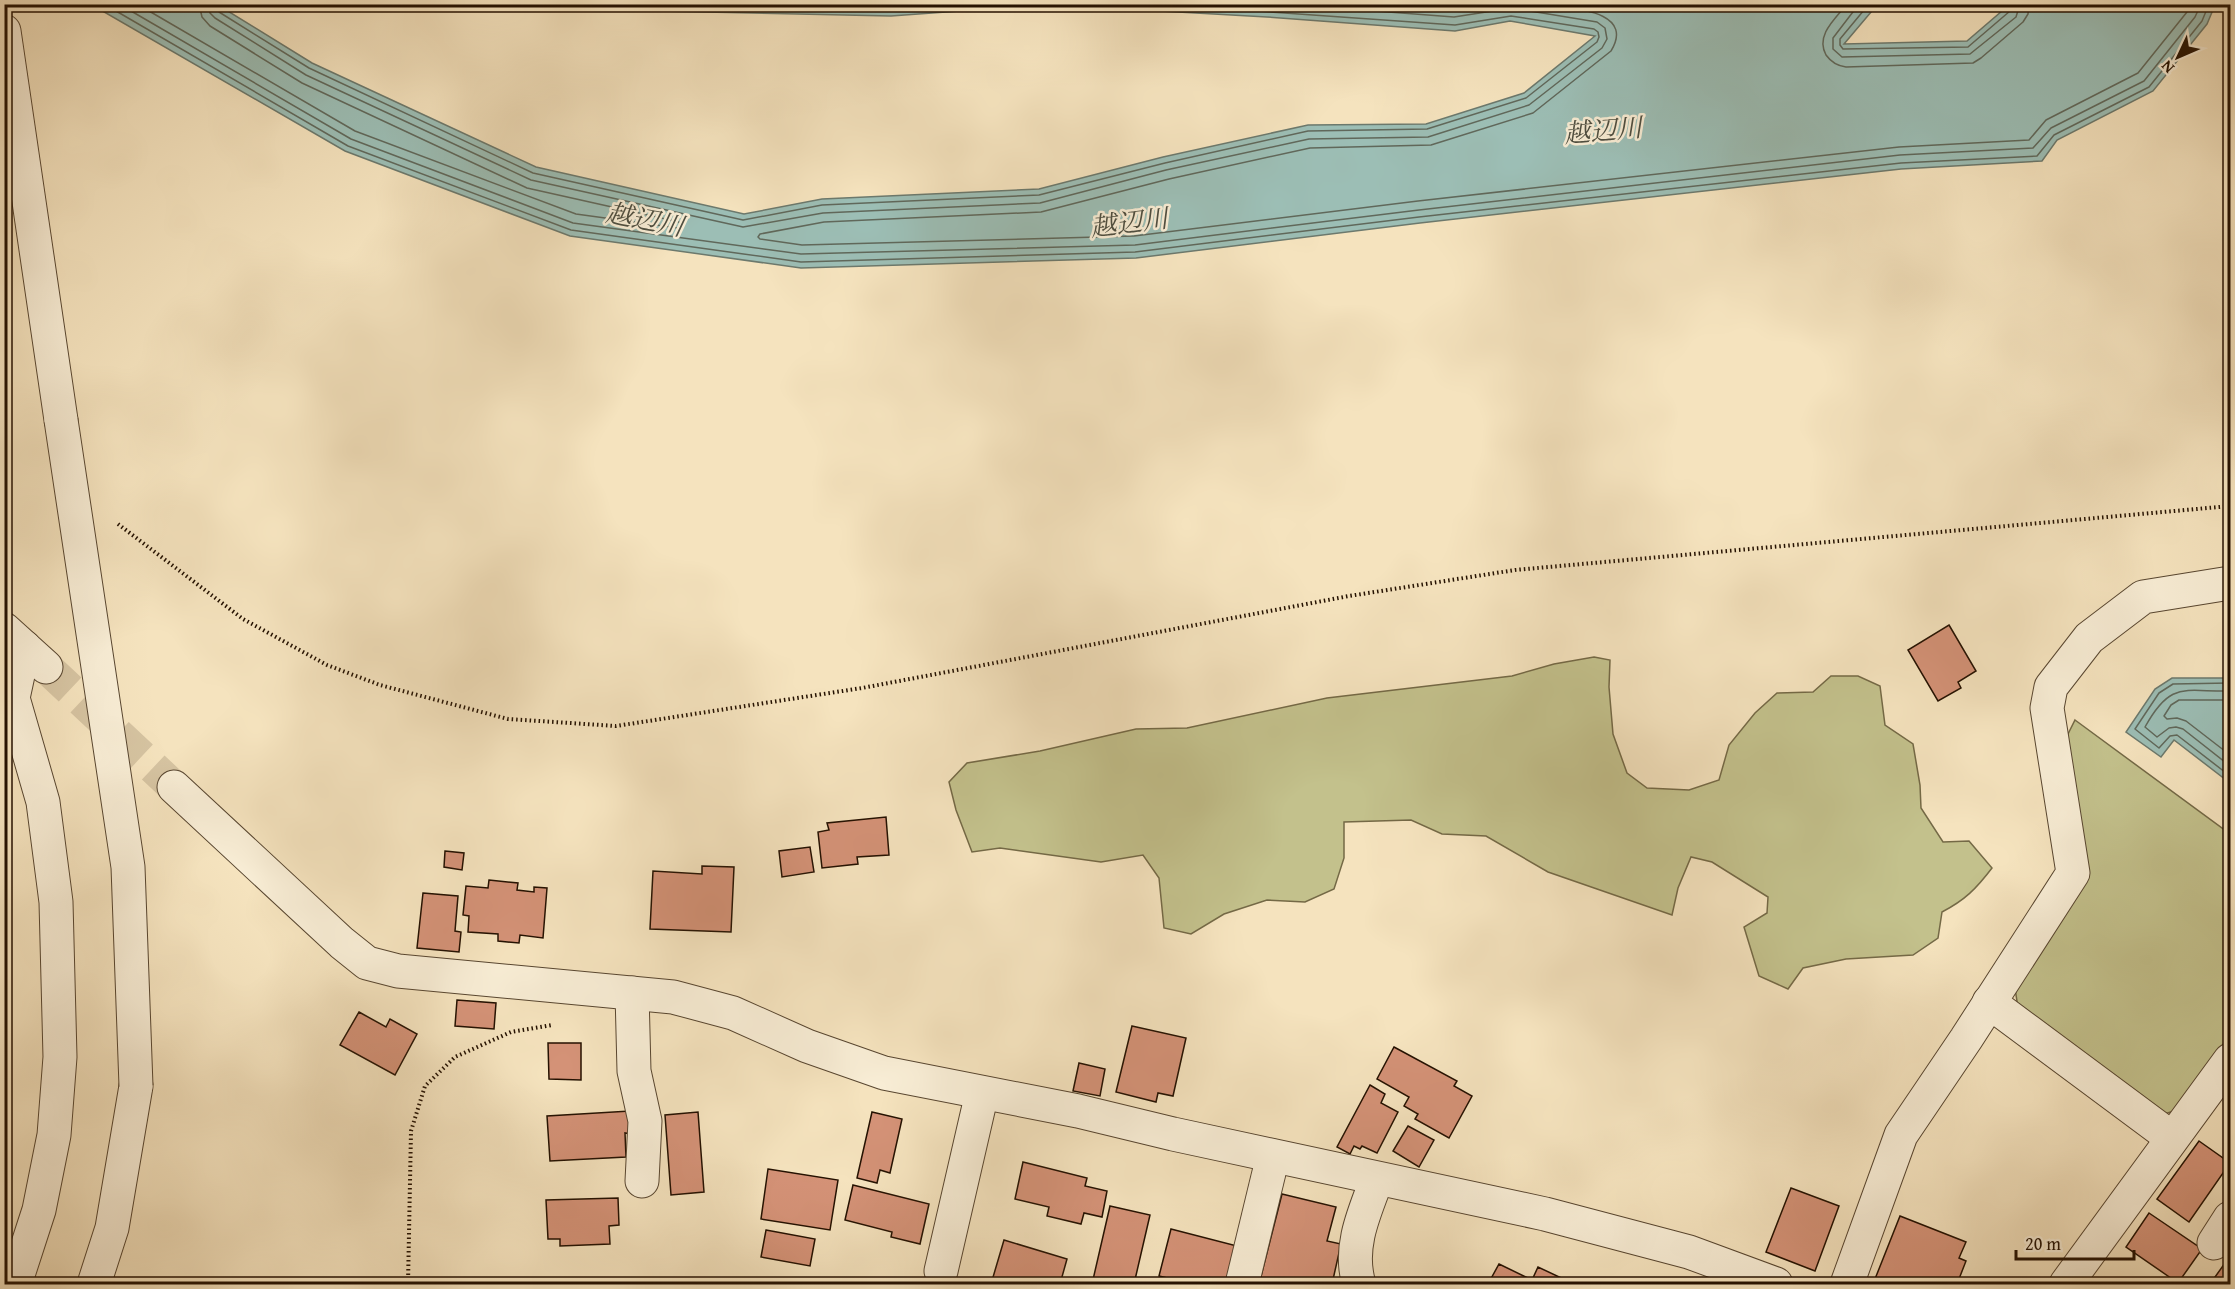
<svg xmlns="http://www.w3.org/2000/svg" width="2235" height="1289" font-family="'Gentium Book Plus','Noto Serif JP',serif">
<rect width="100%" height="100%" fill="#f5e3be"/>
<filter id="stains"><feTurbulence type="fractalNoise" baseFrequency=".00333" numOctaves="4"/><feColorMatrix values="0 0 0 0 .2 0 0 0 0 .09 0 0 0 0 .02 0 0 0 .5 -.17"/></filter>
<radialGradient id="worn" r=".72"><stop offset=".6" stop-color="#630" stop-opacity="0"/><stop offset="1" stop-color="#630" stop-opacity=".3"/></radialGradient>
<g fill="#c3c18c" stroke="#746946" stroke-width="1.5">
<path d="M 1594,657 L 1610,660 L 1609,687 L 1613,734 L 1627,773 L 1647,788 L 1689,790 L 1719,780 L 1729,745 L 1755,713 L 1777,693 L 1813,692 L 1831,676 L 1858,676 L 1880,686 L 1885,725 L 1913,744 L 1920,785 L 1921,808 L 1943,842 L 1969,841 L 1992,868 C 1976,889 1965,900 1942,912 L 1938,938 L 1913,955 L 1846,959 L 1803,968 L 1788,989 L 1759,976 L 1744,927 L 1767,913 L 1768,897 L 1712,862 L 1691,857 L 1678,888 L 1672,915 L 1548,872 L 1486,836 L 1442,834 L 1411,820 L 1344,822 L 1344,858 L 1334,889 L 1305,902 L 1267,900 L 1224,914 L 1191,934 L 1164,928 L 1159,878 L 1143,855 L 1101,862 L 1000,848 L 972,852 L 956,810 L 949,782 L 967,763 L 1040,751 L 1136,729 L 1187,728 L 1327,698 L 1512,676 L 1554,664 Z"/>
<path d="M 2075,720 L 2230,834 L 2230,1035 L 2174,1111 L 2161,1115 L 2018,1008 L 2015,988 L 2087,872 L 2066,738 Z"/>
</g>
<g fill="#9cbeb5" stroke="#6c796d" stroke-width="1.5">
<path d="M 92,5 L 218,5 L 312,63 L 536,167 L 744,214 L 822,199 L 1039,189 L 1163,157 L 1308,125 L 1426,124 L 1524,93 L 1595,36 L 1510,21 L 1455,31 L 1267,17 L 1053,5 L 1877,5 L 1844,44 L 1967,41 L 2009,5 L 2215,5 L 2207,24 L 2153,91 L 2057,140 L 2042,161 L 1901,169 L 1420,223 L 1136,258 L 801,268 L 570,236 L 345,151 Z"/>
<path d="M 601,5 L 1044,5 L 891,16 L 611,10 Z"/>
<path d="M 2172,678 L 2230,678 L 2230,783 L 2174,740 L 2161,757 L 2126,732 L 2155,689 Z"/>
</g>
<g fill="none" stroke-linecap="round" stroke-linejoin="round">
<g stroke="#60685b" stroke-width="1.5">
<path d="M 104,4 L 348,146 L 571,230 L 801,262 L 1135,252 L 1419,217 L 1901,163 L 2037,156 L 2054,135 L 2149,87 L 2202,21 L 2209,4"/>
<path d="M 119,4 L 351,139 L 573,223 L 801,254 L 1135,245 L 1419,210 L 1900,155 L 2033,148 L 2051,128 L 2144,81 L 2195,17 L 2201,4"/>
<path d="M 137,4 L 355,131 L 576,214 L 678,228 L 681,226 L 679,222 L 527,188 L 302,83 L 210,26 L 202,17 L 199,4"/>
<path d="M 208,4 L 210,13 L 215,18 L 306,75 L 531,180 L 743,227 L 823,213 L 1040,203 L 1166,170 L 1309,139 L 1428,137 L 1529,105 L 1602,48 L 1607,39 L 1605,28 L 1597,22 L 1512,8 L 1454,17 L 1283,4"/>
<path d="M 216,4 L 219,12 L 309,68 L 533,173 L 743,220 L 822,205 L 1039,195 L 1165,163 L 1308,131 L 1427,129 L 1526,98 L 1597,42 L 1599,37 L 1598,32 L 1594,29 L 1511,16 L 1455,25 L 1157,4"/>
<path d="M 644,4 L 891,10 L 961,4"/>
<path d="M 1405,4 L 1454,8 L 1476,4"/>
<path d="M 1546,4 C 1569,8 1636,10 1611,51 L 1533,113 L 1431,145 L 1310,148 L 1169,179 L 1041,212 L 824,222 L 760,234 L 758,237 L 760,239 L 802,245 L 1134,236 L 1418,201 L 1899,147 L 2029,140 L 2046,120 L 2138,73 L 2187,12 L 2191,4"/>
<path d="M 1847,4 C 1836,18 1815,35 1826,55 C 1831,62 1838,66 1846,67 L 1973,63 L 1981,58 L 2023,22 L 2028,14 L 2029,4"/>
<path d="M 1859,4 L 1833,38 L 1833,49 L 1842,57 L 1970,54 L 2016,17 L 2020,4"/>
<path d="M 1869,4 L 1840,39 L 1840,45 L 1843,49 L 1968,47 L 2010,11 L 2013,4"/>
<path d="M 2230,683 L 2173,684 L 2159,693 L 2135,729 L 2159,748 L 2170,736 L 2177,735 L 2230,776"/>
<path d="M 2230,691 C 2184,692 2171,680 2145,727 L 2157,737 L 2169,728 L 2176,727 L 2183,729 L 2230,766"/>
<path d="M 2230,700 L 2179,700 L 2171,705 L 2164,716 L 2167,719 L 2177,718 L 2186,721 L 2230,755"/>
</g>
</g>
<g fill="#d49277" stroke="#241101" stroke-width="1.5">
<path d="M 1949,625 L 1976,671 L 1958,682 L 1961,688 L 1938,701 L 1908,650 Z"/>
<path d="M 886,817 L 889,855 L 857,857 L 858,864 L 822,868 L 818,832 L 829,830 L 827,823 Z"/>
<path d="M 810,847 L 814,872 L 782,877 L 779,851 Z"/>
<path d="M 445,851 L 464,853 L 462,870 L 444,867 Z"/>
<path d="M 702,866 L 734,867 L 731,932 L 650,929 L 653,871 L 702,874 Z"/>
<path d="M 489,880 L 518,883 L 517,890 L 534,892 L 534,887 L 547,888 L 543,938 L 520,935 L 519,943 L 498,941 L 498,934 L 468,932 L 469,916 L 463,915 L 466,886 L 488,888 Z"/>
<path d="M 423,893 L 458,896 L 455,931 L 461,932 L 459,952 L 417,948 Z"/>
<path d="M 457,1000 L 496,1003 L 494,1029 L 455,1026 Z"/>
<path d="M 359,1012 L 386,1027 L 390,1019 L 417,1034 L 395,1075 L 340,1045 Z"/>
<path d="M 1132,1026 L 1186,1038 L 1173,1096 L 1158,1093 L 1156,1102 L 1116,1092 Z"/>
<path d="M 548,1043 L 581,1043 L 581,1080 L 549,1079 Z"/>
<path d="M 1394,1047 L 1457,1081 L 1454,1086 L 1472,1096 L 1449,1138 L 1415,1119 L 1418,1114 L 1404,1106 L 1409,1097 L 1377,1079 Z"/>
<path d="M 1079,1063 L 1105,1069 L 1100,1096 L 1073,1091 Z"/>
<path d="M 1370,1085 L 1385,1094 L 1381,1103 L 1398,1112 L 1377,1153 L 1362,1146 L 1360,1149 L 1354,1146 L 1350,1154 L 1337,1147 Z"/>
<path d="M 630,1111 L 631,1134 L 625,1133 L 626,1157 L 550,1161 L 547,1116 Z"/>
<path d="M 698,1112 L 704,1192 L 671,1195 L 665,1115 Z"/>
<path d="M 872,1112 L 902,1119 L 890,1173 L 880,1170 L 877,1183 L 857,1178 Z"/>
<path d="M 1408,1126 L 1434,1140 L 1419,1167 L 1393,1151 Z"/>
<path d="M 2199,1141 L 2230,1163 L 2189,1222 L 2157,1199 Z"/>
<path d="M 1023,1162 L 1087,1178 L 1085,1186 L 1107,1191 L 1102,1217 L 1084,1213 L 1081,1224 L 1047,1216 L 1049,1207 L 1015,1199 Z"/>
<path d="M 768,1169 L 838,1180 L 830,1230 L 761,1219 Z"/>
<path d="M 853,1185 L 929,1204 L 920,1244 L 891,1237 L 892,1232 L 845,1220 Z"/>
<path d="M 1791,1188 L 1839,1206 L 1815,1271 L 1766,1252 Z"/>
<path d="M 1282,1194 L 1336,1207 L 1327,1241 L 1341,1244 L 1332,1284 L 1259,1284 Z"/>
<path d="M 618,1198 L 619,1225 L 609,1226 L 610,1244 L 560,1246 L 560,1239 L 548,1239 L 546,1200 Z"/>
<path d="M 1110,1206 L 1150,1215 L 1134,1284 L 1127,1282 L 1127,1284 L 1092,1284 Z"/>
<path d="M 2149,1213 L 2202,1249 L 2178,1283 L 2126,1247 Z"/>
<path d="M 1900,1216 L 1966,1242 L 1959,1258 L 1966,1261 L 1957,1284 L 1873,1284 Z"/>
<path d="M 1171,1229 L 1237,1246 L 1228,1284 L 1192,1284 L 1159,1276 Z"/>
<path d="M 766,1230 L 815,1239 L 810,1266 L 761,1257 Z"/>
<path d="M 1004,1240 L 1067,1259 L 1060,1284 L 991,1284 Z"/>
<path d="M 2230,1256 L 2230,1284 L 2210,1284 Z"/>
<path d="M 1499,1264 L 1532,1280 L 1538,1267 L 1574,1284 L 1488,1284 Z"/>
</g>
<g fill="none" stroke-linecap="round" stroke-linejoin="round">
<path stroke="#d6c4a2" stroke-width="33" stroke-dasharray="33 16" stroke-linecap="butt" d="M 46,667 L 174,787"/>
<g stroke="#584630" stroke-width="35">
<g id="minor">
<path d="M 4,31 L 61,420"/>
<path d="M 4,629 L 46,667"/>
<path d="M 174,787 L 342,943 L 367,963 L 398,971 L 673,997 L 733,1013 L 807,1046 L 884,1073 L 1078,1111 L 1173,1134 L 1545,1214 L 1689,1252 L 1776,1284"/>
<path d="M 632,993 L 634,1071 L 645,1121 L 642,1181"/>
<path d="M 1989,1002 L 2172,1138"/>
<path d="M 2214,1243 L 2230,1218"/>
<path d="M 941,1271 L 982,1093"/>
<path d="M 1243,1280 L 1273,1156"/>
<path d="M 15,1284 L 39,1210 L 54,1135 L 60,1057 L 56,902 L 43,802 L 13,698 L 24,647"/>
<path d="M 94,1284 L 112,1228 L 136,1086"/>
<path d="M 1359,1284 C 1348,1248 1364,1213 1377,1179"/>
<path d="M 1847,1284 L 1901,1135 L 1966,1039 L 2073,873 L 2047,708 L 2051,687 L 2089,638 L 2143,597 L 2230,583"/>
<path d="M 2066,1284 L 2230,1060"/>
</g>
</g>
<g stroke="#241101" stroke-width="4" stroke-dasharray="1.5 3" stroke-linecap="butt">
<path d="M 118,524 L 243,619 L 327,665 L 380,685 L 508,719 L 616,726 L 862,688 L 1349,596 L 1515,570 L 2230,506"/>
<path d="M 408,1284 L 411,1131 L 425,1086 L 455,1057 L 511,1032 L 552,1025"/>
</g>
<use href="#minor" stroke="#f8edd5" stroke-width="33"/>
<g stroke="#584630" stroke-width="35" stroke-linecap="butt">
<path id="minor-bridge" d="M 61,420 L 128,867 L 136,1086"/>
</g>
<use href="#minor-bridge" stroke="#f8edd5" stroke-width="33"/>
</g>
<g text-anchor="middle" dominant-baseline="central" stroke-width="5" stroke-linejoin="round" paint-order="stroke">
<g font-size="26" font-style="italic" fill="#4e4e40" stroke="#f8edd5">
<text transform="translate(1603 130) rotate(-5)">越辺川</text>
<text transform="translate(645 219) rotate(11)">越辺川</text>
<text transform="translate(1129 222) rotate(-7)">越辺川</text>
</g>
</g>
<rect width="2235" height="1289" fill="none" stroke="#f5e3be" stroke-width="24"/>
<rect x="6" y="6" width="2223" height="1277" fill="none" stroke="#241101" stroke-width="3"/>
<rect x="12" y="12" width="2211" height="1265" fill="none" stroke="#241101" stroke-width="1.5"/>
<g transform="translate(2178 57) rotate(226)" stroke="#f8edd5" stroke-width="4.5" paint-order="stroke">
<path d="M0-4.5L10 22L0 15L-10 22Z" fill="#241101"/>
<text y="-9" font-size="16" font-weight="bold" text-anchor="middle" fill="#241101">N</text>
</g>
<path d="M2016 1250v9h118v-9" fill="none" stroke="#241101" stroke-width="3"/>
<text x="2025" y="1250" font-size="18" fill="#241101" stroke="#f8edd5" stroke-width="4.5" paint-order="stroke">20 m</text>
<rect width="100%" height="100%" filter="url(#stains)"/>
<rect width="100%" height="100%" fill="url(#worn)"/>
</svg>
